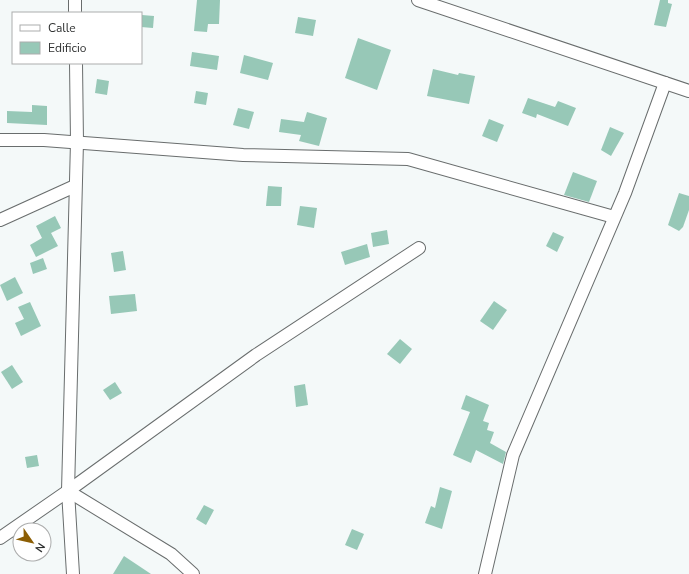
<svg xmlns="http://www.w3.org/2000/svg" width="689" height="574" font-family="'Nunito Sans',sans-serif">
<rect width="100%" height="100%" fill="#f4f9f9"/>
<g fill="#97c8b7">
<path d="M 197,0 L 220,0 L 219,24 L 208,24 L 207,32 L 194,31 Z"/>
<path d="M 660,0 L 668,0 L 668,3 L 672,4 L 666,27 L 654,25 Z"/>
<path d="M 142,15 L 154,16 L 153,28 L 141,27 Z"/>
<path d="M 298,17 L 316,20 L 313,36 L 295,33 Z"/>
<path d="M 358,38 L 391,50 L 377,90 L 345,78 Z"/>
<path d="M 192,52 L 219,56 L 217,70 L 190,66 Z"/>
<path d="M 244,55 L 273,63 L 268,80 L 240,73 Z"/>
<path d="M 433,69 L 458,75 L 459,73 L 475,76 L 469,104 L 427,96 Z"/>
<path d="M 97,79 L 109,81 L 107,95 L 95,93 Z"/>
<path d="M 196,91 L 208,93 L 206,105 L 194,103 Z"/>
<path d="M 528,98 L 555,107 L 558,101 L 576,108 L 568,126 L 537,114 L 536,118 L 522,113 Z"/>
<path d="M 32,105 L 47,106 L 47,125 L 7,123 L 7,111 L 32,112 Z"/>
<path d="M 238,108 L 254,112 L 249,129 L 233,125 Z"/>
<path d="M 307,112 L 327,118 L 319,146 L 299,141 L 301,135 L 279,132 L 281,119 L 304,122 Z"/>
<path d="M 489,119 L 504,125 L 497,142 L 482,136 Z"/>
<path d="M 610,127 L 624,133 L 611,156 L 601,150 Z"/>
<path d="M 573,172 L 597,181 L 589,202 L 564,195 Z"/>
<path d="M 268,186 L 282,187 L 281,206 L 266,206 Z"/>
<path d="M 679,193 L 689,196 L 689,210 L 683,227 L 679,231 L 668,225 Z"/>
<path d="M 300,206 L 317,208 L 314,228 L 297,225 Z"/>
<path d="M 55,216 L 61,228 L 51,233 L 58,246 L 36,257 L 30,245 L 42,238 L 36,226 Z"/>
<path d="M 387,230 L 389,244 L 373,247 L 371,233 Z"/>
<path d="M 553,232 L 564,237 L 557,252 L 546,246 Z"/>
<path d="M 367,244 L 370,257 L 345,265 L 341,252 Z"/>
<path d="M 123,251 L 126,270 L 114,272 L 111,253 Z"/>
<path d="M 43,258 L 47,269 L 33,274 L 30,263 Z"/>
<path d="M 15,277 L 23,293 L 7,301 L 0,285 Z"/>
<path d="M 135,294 L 137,311 L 111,314 L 109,296 Z"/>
<path d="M 494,301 L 507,310 L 493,330 L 480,321 Z"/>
<path d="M 30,302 L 41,326 L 21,336 L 15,323 L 24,319 L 18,307 Z"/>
<path d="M 400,339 L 412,349 L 400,364 L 387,354 Z"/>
<path d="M 12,365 L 23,382 L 12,389 L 1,372 Z"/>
<path d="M 115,382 L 122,393 L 110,400 L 103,390 Z"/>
<path d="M 305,384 L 308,405 L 296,407 L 294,386 Z"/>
<path d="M 466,395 L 489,405 L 483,421 L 489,423 L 487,430 L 494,432 L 490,443 L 506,452 L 503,464 L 476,450 L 471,463 L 453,455 L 470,412 L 461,409 Z"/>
<path d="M 37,455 L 39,466 L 27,468 L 25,457 Z"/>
<path d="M 440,487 L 452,491 L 442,529 L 425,523 L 431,506 L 435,508 Z"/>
<path d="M 204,505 L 214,510 L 206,525 L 196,519 Z"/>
<path d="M 352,529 L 364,534 L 357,550 L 345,545 Z"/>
<path d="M 124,556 L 151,574 L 113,574 Z"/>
</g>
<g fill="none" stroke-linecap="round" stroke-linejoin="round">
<g stroke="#696d6d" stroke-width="14">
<g id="street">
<path d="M 75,0 L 75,13"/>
<path d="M 418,0 L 689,91"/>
<path d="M 0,140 L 44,140 L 243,155 L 408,159 L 614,217"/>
<path d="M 0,220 L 75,186"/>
<path d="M 0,538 L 68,491"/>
<path d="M 73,574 L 68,491 L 77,142 L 76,63"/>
<path d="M 193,574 L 171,554 L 68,491 L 256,355 L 419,248"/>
<path d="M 485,574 L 513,455 L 625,193 L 665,83"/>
</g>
</g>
<use href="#street" stroke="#fff" stroke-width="12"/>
</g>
<rect x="12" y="12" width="130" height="52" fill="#ffffff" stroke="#acadad"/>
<rect x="20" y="25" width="20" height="6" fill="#ffffff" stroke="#acadad"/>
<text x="48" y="32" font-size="12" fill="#2f3131">Calle</text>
<rect x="20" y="42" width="20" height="12" fill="#97c8b7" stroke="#acadad"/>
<text x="48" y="52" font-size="12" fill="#2f3131">Edificio</text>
<g transform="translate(32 542) rotate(124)"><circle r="19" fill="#ffffff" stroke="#acadad"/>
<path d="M0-3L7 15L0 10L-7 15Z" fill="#8c5e04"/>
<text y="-6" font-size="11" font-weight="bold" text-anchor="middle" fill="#2f3131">N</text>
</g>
</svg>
